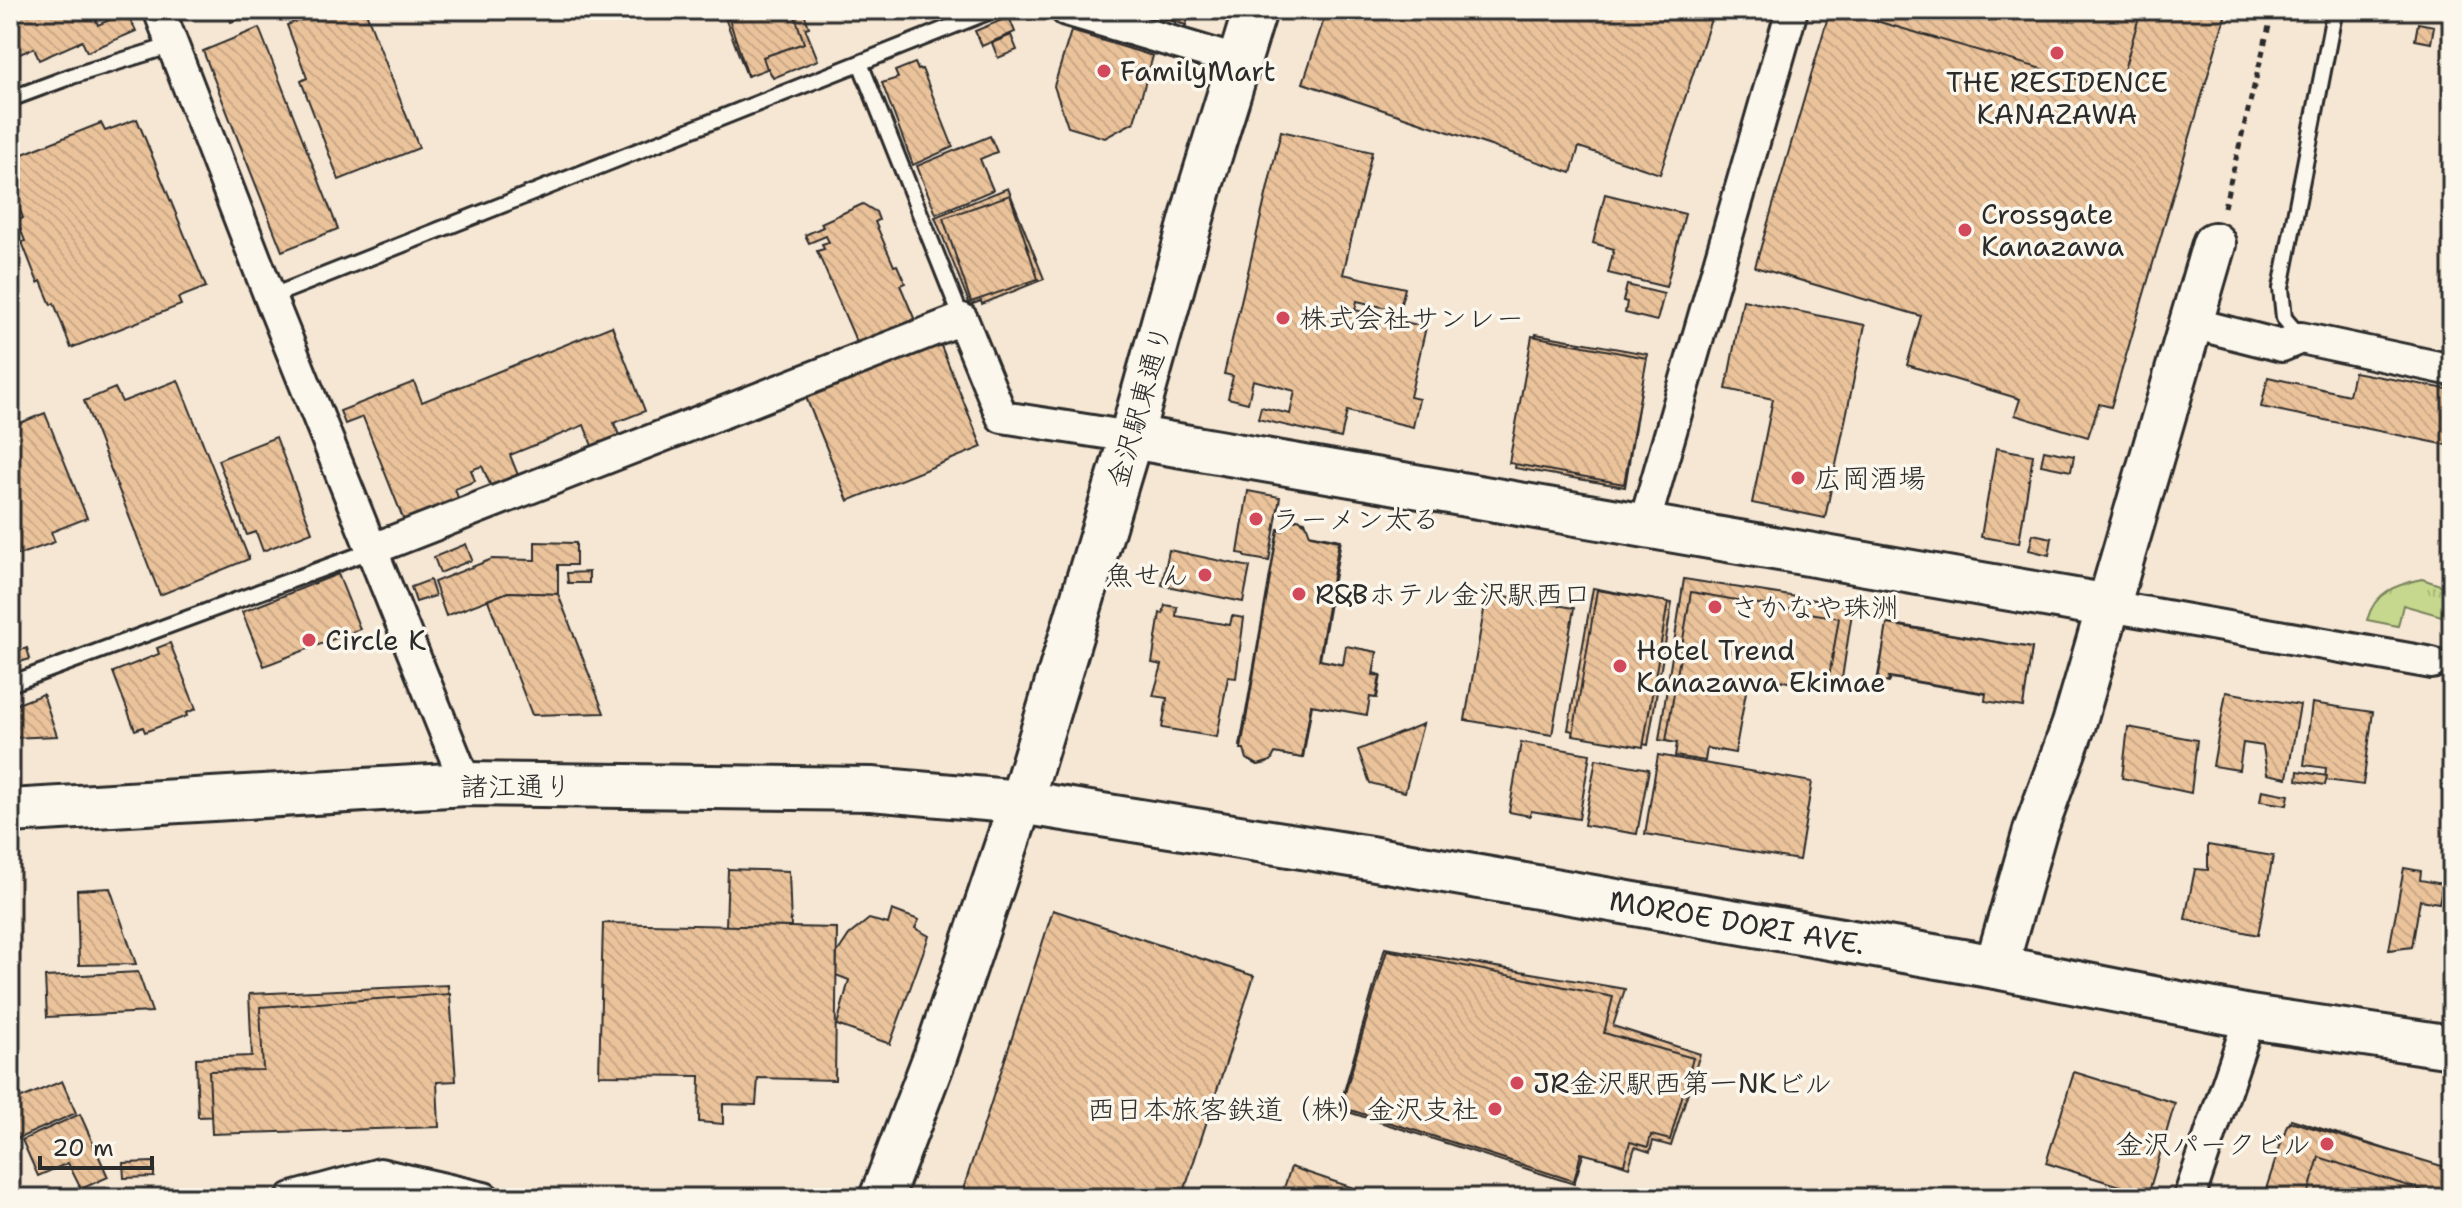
<svg xmlns="http://www.w3.org/2000/svg" width="2462" height="1208" font-family="'Shantell Sans','Klee One',sans-serif">
<defs>
<pattern id="grass-tufts" width="24" height="20" patternUnits="userSpaceOnUse" patternTransform="scale(2)"><rect width="24" height="20" fill="#c5d88d"/><path d="M3 7l-1-3M5 7V3M7 7l1-3M15 17l-1-3M17 17v-4M19 17l1-3" fill="none" stroke="#a9ba7a"/></pattern>
<pattern id="building-back-hatch" width="6" height="6" patternUnits="userSpaceOnUse" patternTransform="scale(2)"><rect width="6" height="6" fill="#ebc39b"/><path d="M-1 5l2 2M0 0l6 6M5-1l2 2" fill="none" stroke="#caa886"/></pattern>
</defs>
<rect width="100%" height="100%" fill="#f6e7d4"/>
<filter id="ink" filterUnits="userSpaceOnUse"><feTurbulence type="fractalNoise" baseFrequency=".0125" numOctaves="2"/><feDisplacementMap in="SourceGraphic" scale="16" xChannelSelector="R" yChannelSelector="G"/><feConvolveMatrix kernelMatrix="1 2 1 2 8 2 1 2 1" color-interpolation-filters="sRGB"/></filter>
<g filter="url(#ink)">
<path fill="url(#grass-tufts)" stroke="#78825c" stroke-width="2" d="M 2422,579 L 2452,589 L 2452,619 L 2403,605 L 2398,626 L 2367,620 C 2375,591 2396,585 2422,579 Z"/>
<g fill="url(#building-back-hatch)" stroke="#2b2b2b" stroke-width="2">
<path d="M 15,10 L 92,10 L 98,25 L 127,12 L 136,31 L 87,52 L 82,41 L 39,60 L 34,48 L 10,58 L 10,12 Z"/>
<path d="M 227,10 L 264,10 L 231,22 Z"/>
<path d="M 324,10 L 365,10 L 419,148 L 339,180 L 301,81 L 307,78 L 287,25 Z"/>
<path d="M 722,10 L 794,10 L 796,13 L 803,10 L 809,27 L 805,28 L 818,60 L 773,78 L 768,68 L 747,76 Z"/>
<path d="M 726,10 L 793,10 L 804,43 L 763,57 L 767,69 L 748,76 Z"/>
<path d="M 1135,10 L 1190,10 L 1186,25 Z"/>
<path d="M 1138,10 L 1190,10 L 1186,25 Z"/>
<path d="M 1327,10 L 1714,10 L 1660,174 L 1579,147 L 1571,173 L 1303,83 Z"/>
<path d="M 1830,10 L 2227,10 L 2111,407 L 2099,404 L 2088,437 L 2015,415 L 2020,399 L 1907,365 L 1921,316 L 1755,267 Z"/>
<path d="M 1853,10 L 2141,10 L 2118,91 L 1852,14 Z"/>
<path d="M 1009,17 L 1015,32 L 982,46 L 975,31 Z"/>
<path d="M 2418,23 L 2434,26 L 2431,43 L 2415,40 Z"/>
<path d="M 259,28 L 338,229 L 282,251 L 203,51 Z"/>
<path d="M 1071,31 L 1153,56 L 1134,122 L 1105,138 L 1068,127 L 1054,86 Z"/>
<path d="M 1011,35 L 1017,50 L 998,58 L 992,43 Z"/>
<path d="M 915,63 L 918,70 L 922,69 L 953,147 L 913,165 L 882,83 L 898,78 L 895,71 Z"/>
<path d="M 137,119 L 206,287 L 178,298 L 181,305 L 71,348 L 54,303 L 51,305 L 41,281 L 38,283 L 22,242 L 25,241 L 17,221 L 23,218 L 10,184 L 10,159 L 101,123 L 105,131 Z"/>
<path d="M 1281,131 L 1372,152 L 1343,274 L 1405,288 L 1399,311 L 1357,301 L 1355,310 L 1426,327 L 1410,397 L 1419,399 L 1413,427 L 1347,411 L 1341,438 L 1258,419 L 1261,407 L 1290,414 L 1295,391 L 1253,380 L 1248,403 L 1228,398 L 1233,376 L 1224,374 Z"/>
<path d="M 990,136 L 997,152 L 980,159 L 993,190 L 936,214 L 917,166 Z"/>
<path d="M 1008,188 L 1044,279 L 982,304 L 981,301 L 970,305 L 935,217 Z"/>
<path d="M 1605,194 L 1685,214 L 1666,287 L 1608,273 L 1614,249 L 1593,243 Z"/>
<path d="M 1010,195 L 1038,279 L 971,302 L 943,218 Z"/>
<path d="M 863,204 L 876,212 L 879,220 L 875,222 L 894,266 L 897,265 L 905,283 L 900,285 L 917,325 L 860,350 L 817,251 L 824,249 L 822,244 L 829,242 L 826,236 L 809,243 L 805,235 L 823,227 L 821,223 Z"/>
<path d="M 1627,285 L 1664,294 L 1657,321 L 1625,313 L 1627,302 L 1623,301 Z"/>
<path d="M 1743,300 L 1865,325 L 1825,518 L 1752,503 L 1773,399 L 1726,389 Z"/>
<path d="M 612,326 L 645,411 L 614,423 L 621,440 L 594,451 L 584,425 L 510,455 L 520,480 L 493,491 L 482,466 L 471,470 L 475,481 L 455,489 L 462,509 L 408,531 L 363,417 L 345,424 L 340,411 L 414,382 L 422,402 Z"/>
<path d="M 1536,334 L 1647,354 L 1625,487 L 1515,468 Z"/>
<path d="M 937,336 L 982,447 L 848,501 L 803,390 Z"/>
<path d="M 1532,336 L 1647,358 L 1624,484 L 1509,463 Z"/>
<path d="M 2354,372 L 2452,390 L 2452,446 L 2261,407 L 2268,377 L 2349,395 Z"/>
<path d="M 178,380 L 249,559 L 160,595 L 84,401 L 115,388 L 122,402 Z"/>
<path d="M 45,413 L 87,518 L 51,532 L 55,542 L 18,555 L 10,535 L 10,427 Z"/>
<path d="M 276,437 L 312,532 L 263,551 L 256,532 L 247,535 L 218,460 Z"/>
<path d="M 1996,448 L 2033,455 L 2019,543 L 1981,537 Z"/>
<path d="M 2044,450 L 2074,456 L 2071,471 L 2041,465 Z"/>
<path d="M 1248,491 L 1280,497 L 1269,561 L 1245,557 L 1245,554 L 1238,553 Z"/>
<path d="M 1293,518 L 1305,521 L 1309,534 L 1341,540 L 1320,660 L 1345,665 L 1348,647 L 1377,652 L 1373,673 L 1381,675 L 1377,698 L 1369,697 L 1366,714 L 1312,705 L 1303,758 L 1275,753 L 1267,763 L 1258,765 L 1250,761 L 1245,747 L 1240,746 L 1278,529 L 1284,530 L 1286,524 Z"/>
<path d="M 1298,519 L 1306,524 L 1310,535 L 1339,541 L 1319,660 L 1343,665 L 1346,646 L 1377,652 L 1373,675 L 1380,676 L 1376,698 L 1370,697 L 1367,715 L 1311,705 L 1302,758 L 1275,753 L 1271,761 L 1258,765 L 1247,759 L 1244,749 L 1241,749 L 1278,530 L 1283,531 L 1289,522 Z"/>
<path d="M 2033,534 L 2052,538 L 2049,555 L 2029,550 Z"/>
<path d="M 535,542 L 576,543 L 576,565 L 558,565 L 558,594 L 508,592 L 446,616 L 434,582 L 492,559 L 535,560 Z"/>
<path d="M 466,544 L 472,560 L 440,573 L 434,557 Z"/>
<path d="M 1169,550 L 1250,567 L 1243,602 L 1162,585 Z"/>
<path d="M 589,572 L 589,583 L 568,583 L 567,573 Z"/>
<path d="M 338,574 L 360,629 L 264,666 L 242,612 Z"/>
<path d="M 1684,579 L 1853,606 L 1841,685 L 1738,668 L 1725,751 L 1659,740 Z"/>
<path d="M 430,580 L 435,596 L 416,602 L 411,587 Z"/>
<path d="M 1593,588 L 1672,603 L 1648,745 L 1568,730 Z"/>
<path d="M 1597,590 L 1668,602 L 1643,747 L 1573,735 Z"/>
<path d="M 508,592 L 558,594 L 604,713 L 532,715 L 488,600 Z"/>
<path d="M 1691,592 L 1839,618 L 1827,689 L 1749,675 L 1735,753 L 1707,748 L 1705,761 L 1675,756 L 1677,743 L 1666,741 Z"/>
<path d="M 1487,593 L 1574,608 L 1552,735 L 1465,720 Z"/>
<path d="M 10,599 L 17,619 L 10,621 Z"/>
<path d="M 1165,605 L 1177,607 L 1176,616 L 1230,625 L 1232,616 L 1244,618 L 1236,678 L 1228,677 L 1217,737 L 1162,728 L 1167,698 L 1153,696 L 1162,665 L 1152,663 L 1160,613 L 1163,614 Z"/>
<path d="M 1888,623 L 2032,648 L 2022,705 L 1986,700 L 1986,694 L 1891,678 L 1889,683 L 1877,681 Z"/>
<path d="M 1887,624 L 2032,648 L 2023,707 L 1985,701 L 1986,693 L 1889,677 L 1888,682 L 1878,681 Z"/>
<path d="M 170,643 L 196,709 L 186,713 L 187,716 L 145,732 L 143,727 L 135,730 L 113,672 L 159,654 L 157,648 Z"/>
<path d="M 27,648 L 30,659 L 10,665 L 10,653 Z"/>
<path d="M 2226,692 L 2300,705 L 2287,778 L 2267,774 L 2263,746 L 2243,743 L 2239,770 L 2213,766 Z"/>
<path d="M 43,694 L 57,736 L 10,738 L 10,707 Z"/>
<path d="M 2312,703 L 2373,712 L 2363,785 L 2325,780 L 2326,768 L 2304,765 Z"/>
<path d="M 1423,724 L 1405,792 L 1370,783 L 1358,750 Z"/>
<path d="M 2128,727 L 2197,740 L 2191,793 L 2122,778 Z"/>
<path d="M 1521,742 L 1590,754 L 1579,819 L 1531,811 L 1530,816 L 1509,812 Z"/>
<path d="M 1658,755 L 1812,782 L 1799,860 L 1645,834 Z"/>
<path d="M 1596,759 L 1649,769 L 1637,834 L 1584,825 Z"/>
<path d="M 2298,771 L 2327,776 L 2325,785 L 2297,780 Z"/>
<path d="M 2262,790 L 2289,795 L 2287,805 L 2260,801 Z"/>
<path d="M 2208,845 L 2273,856 L 2258,935 L 2185,919 L 2195,869 L 2208,870 Z"/>
<path d="M 2404,868 L 2421,871 L 2420,880 L 2443,884 L 2439,903 L 2420,900 L 2412,947 L 2389,950 Z"/>
<path d="M 728,869 L 789,871 L 791,927 L 726,926 Z"/>
<path d="M 110,888 L 136,964 L 79,965 L 77,890 Z"/>
<path d="M 892,910 L 919,920 L 915,928 L 929,936 L 890,1044 L 837,1025 L 849,980 L 836,975 L 837,953 L 849,935 L 869,919 L 888,924 Z"/>
<path d="M 1053,910 L 1254,976 L 1182,1198 L 968,1198 L 961,1196 Z"/>
<path d="M 603,923 L 837,928 L 835,1080 L 758,1078 L 756,1105 L 723,1104 L 723,1124 L 699,1122 L 700,1076 L 599,1075 Z"/>
<path d="M 1385,948 L 1625,989 L 1613,1026 L 1700,1054 L 1671,1146 L 1653,1141 L 1650,1152 L 1635,1147 L 1629,1167 L 1584,1152 L 1574,1184 L 1339,1109 Z"/>
<path d="M 1387,950 L 1613,997 L 1604,1033 L 1693,1058 L 1670,1140 L 1651,1135 L 1648,1147 L 1630,1142 L 1624,1164 L 1581,1153 L 1574,1181 L 1341,1107 Z"/>
<path d="M 138,972 L 152,1012 L 47,1017 L 45,977 Z"/>
<path d="M 448,985 L 451,1054 L 434,1055 L 436,1109 L 198,1117 L 196,1058 L 252,1056 L 249,994 Z"/>
<path d="M 450,994 L 456,1081 L 437,1082 L 439,1127 L 212,1134 L 209,1071 L 263,1070 L 260,1007 Z"/>
<path d="M 2074,1072 L 2175,1103 L 2148,1195 L 2046,1163 Z"/>
<path d="M 62,1081 L 76,1113 L 10,1142 L 10,1090 L 13,1089 L 17,1100 Z"/>
<path d="M 80,1114 L 108,1177 L 81,1189 L 68,1163 L 38,1176 L 22,1140 Z"/>
<path d="M 2291,1119 L 2452,1170 L 2452,1198 L 2266,1198 Z"/>
<path d="M 2293,1122 L 2452,1169 L 2452,1198 L 2445,1198 L 2319,1157 L 2307,1198 L 2263,1198 L 2287,1125 Z"/>
<path d="M 154,1162 L 154,1177 L 124,1178 L 123,1163 Z"/>
<path d="M 1291,1167 L 1383,1198 L 1251,1198 L 1254,1188 L 1281,1197 Z"/>
</g>
<g fill="none" stroke-linecap="round" stroke-linejoin="round">
<g stroke="#2b2b2b" stroke-width="20">
<g id="lane">
<path d="M 860,63 L 962,319"/>
<path d="M 10,99 L 72,76 L 173,45"/>
<path d="M 270,297 L 993,10"/>
<path d="M 2301,338 L 2284,318 L 2281,288 L 2333,19 L 2338,10"/>
<path d="M 10,684 L 373,550"/>
</g>
</g>
<g stroke="#2b2b2b" stroke-width="36">
<g id="street">
<path d="M 159,10 L 270,297 L 466,784"/>
<path d="M 1066,10 L 1240,62"/>
<path d="M 2192,323 L 2282,346 L 2301,338 L 2452,370"/>
<path d="M 1644,525 L 1792,10"/>
<path d="M 373,549 L 962,319 L 1002,417 L 1131,437"/>
<path d="M 2109,606 L 2432,663"/>
<path d="M 292,1198 L 380,1174 L 484,1198"/>
<path d="M 2189,1198 L 2250,1017"/>
</g>
</g>
<g stroke="#2b2b2b" stroke-width="48">
<g id="secondary">
<path d="M 1131,437 L 2109,606"/>
<path d="M 10,811 L 466,784 L 871,789 L 1021,802 L 1370,858 L 1996,967 L 2250,1017 L 2452,1047"/>
<path d="M 1996,967 L 2035,831 L 2074,724 L 2214,244"/>
<path d="M 881,1198 L 936,1054 L 1021,802 L 1131,437 L 1202,182 L 1255,10"/>
</g>
</g>
<path stroke="#2b2b2b" stroke-width="5" stroke-dasharray="6 6" stroke-linecap="butt" d="M 2224,207 L 2273,10"/>
<use href="#lane" stroke="#fbf7ec" stroke-width="14"/>
<use href="#street" stroke="#fbf7ec" stroke-width="30"/>
<use href="#secondary" stroke="#fbf7ec" stroke-width="42"/>
</g>
</g>
<g fill="#d1495b" stroke="#fbf7ec" stroke-width="3">
<circle cx="2057" cy="53" r="8"/>
<circle cx="1104" cy="71" r="8"/>
<circle cx="1965" cy="230" r="8"/>
<circle cx="1283" cy="318" r="8"/>
<circle cx="1798" cy="478" r="8"/>
<circle cx="1256" cy="519" r="8"/>
<circle cx="1205" cy="575" r="8"/>
<circle cx="1299" cy="594" r="8"/>
<circle cx="1715" cy="607" r="8"/>
<circle cx="309" cy="640" r="8"/>
<circle cx="1620" cy="666" r="8"/>
<circle cx="1517" cy="1083" r="8"/>
<circle cx="1495" cy="1109" r="8"/>
<circle cx="2327" cy="1144" r="8"/>
</g>
<g text-anchor="middle" dominant-baseline="central" stroke-width="7" stroke-linejoin="round" paint-order="stroke">
<g font-size="28" fill="#2b2b2b" stroke="#fbf7ec" text-anchor="start">
<text x="1120" y="71">FamilyMart</text>
<text x="2057" y="82" text-anchor="middle">THE RESIDENCE<tspan x="2057" dy="32">KANAZAWA</tspan></text>
<text x="1981" y="214">Crossgate<tspan x="1981" dy="32">Kanazawa</tspan></text>
<text x="1299" y="318">株式会社サンレー</text>
<text x="1814" y="478">広岡酒場</text>
<text x="1272" y="519">ラーメン太る</text>
<text x="1189" y="575" text-anchor="end">魚せん</text>
<text x="1315" y="594">R&amp;Bホテル金沢駅西口</text>
<text x="1731" y="607">さかなや珠洲</text>
<text x="325" y="640">Circle K</text>
<text x="1636" y="650">Hotel Trend<tspan x="1636" dy="32">Kanazawa Ekimae</tspan></text>
<text x="1533" y="1083">JR金沢駅西第一NKビル</text>
<text x="1479" y="1109" text-anchor="end">西日本旅客鉄道（株）金沢支社</text>
<text x="2311" y="1144" text-anchor="end">金沢パークビル</text>
</g>
<g font-size="28" fill="#2b2b2b" stroke="#fbf7ec">
<text transform="translate(1139 406) rotate(-74)">金沢駅東通り</text>
<text x="516" y="786">諸江通り</text>
<text transform="translate(1737 922) rotate(10)">MOROE DORI AVE.</text>
</g>
</g>
<rect width="2462" height="1208" fill="none" stroke="#fbf7ec" stroke-width="40"/>
<rect x="20" y="20" width="2422" height="1168" fill="none" stroke="#2b2b2b" stroke-width="3" filter="url(#ink)"/>
<path d="M40 1156v12h112v-12" fill="none" stroke="#2b2b2b" stroke-width="4"/>
<text x="52" y="1156" font-size="24" fill="#2b2b2b" stroke="#fbf7ec" stroke-width="6" paint-order="stroke">20 m</text>
</svg>
